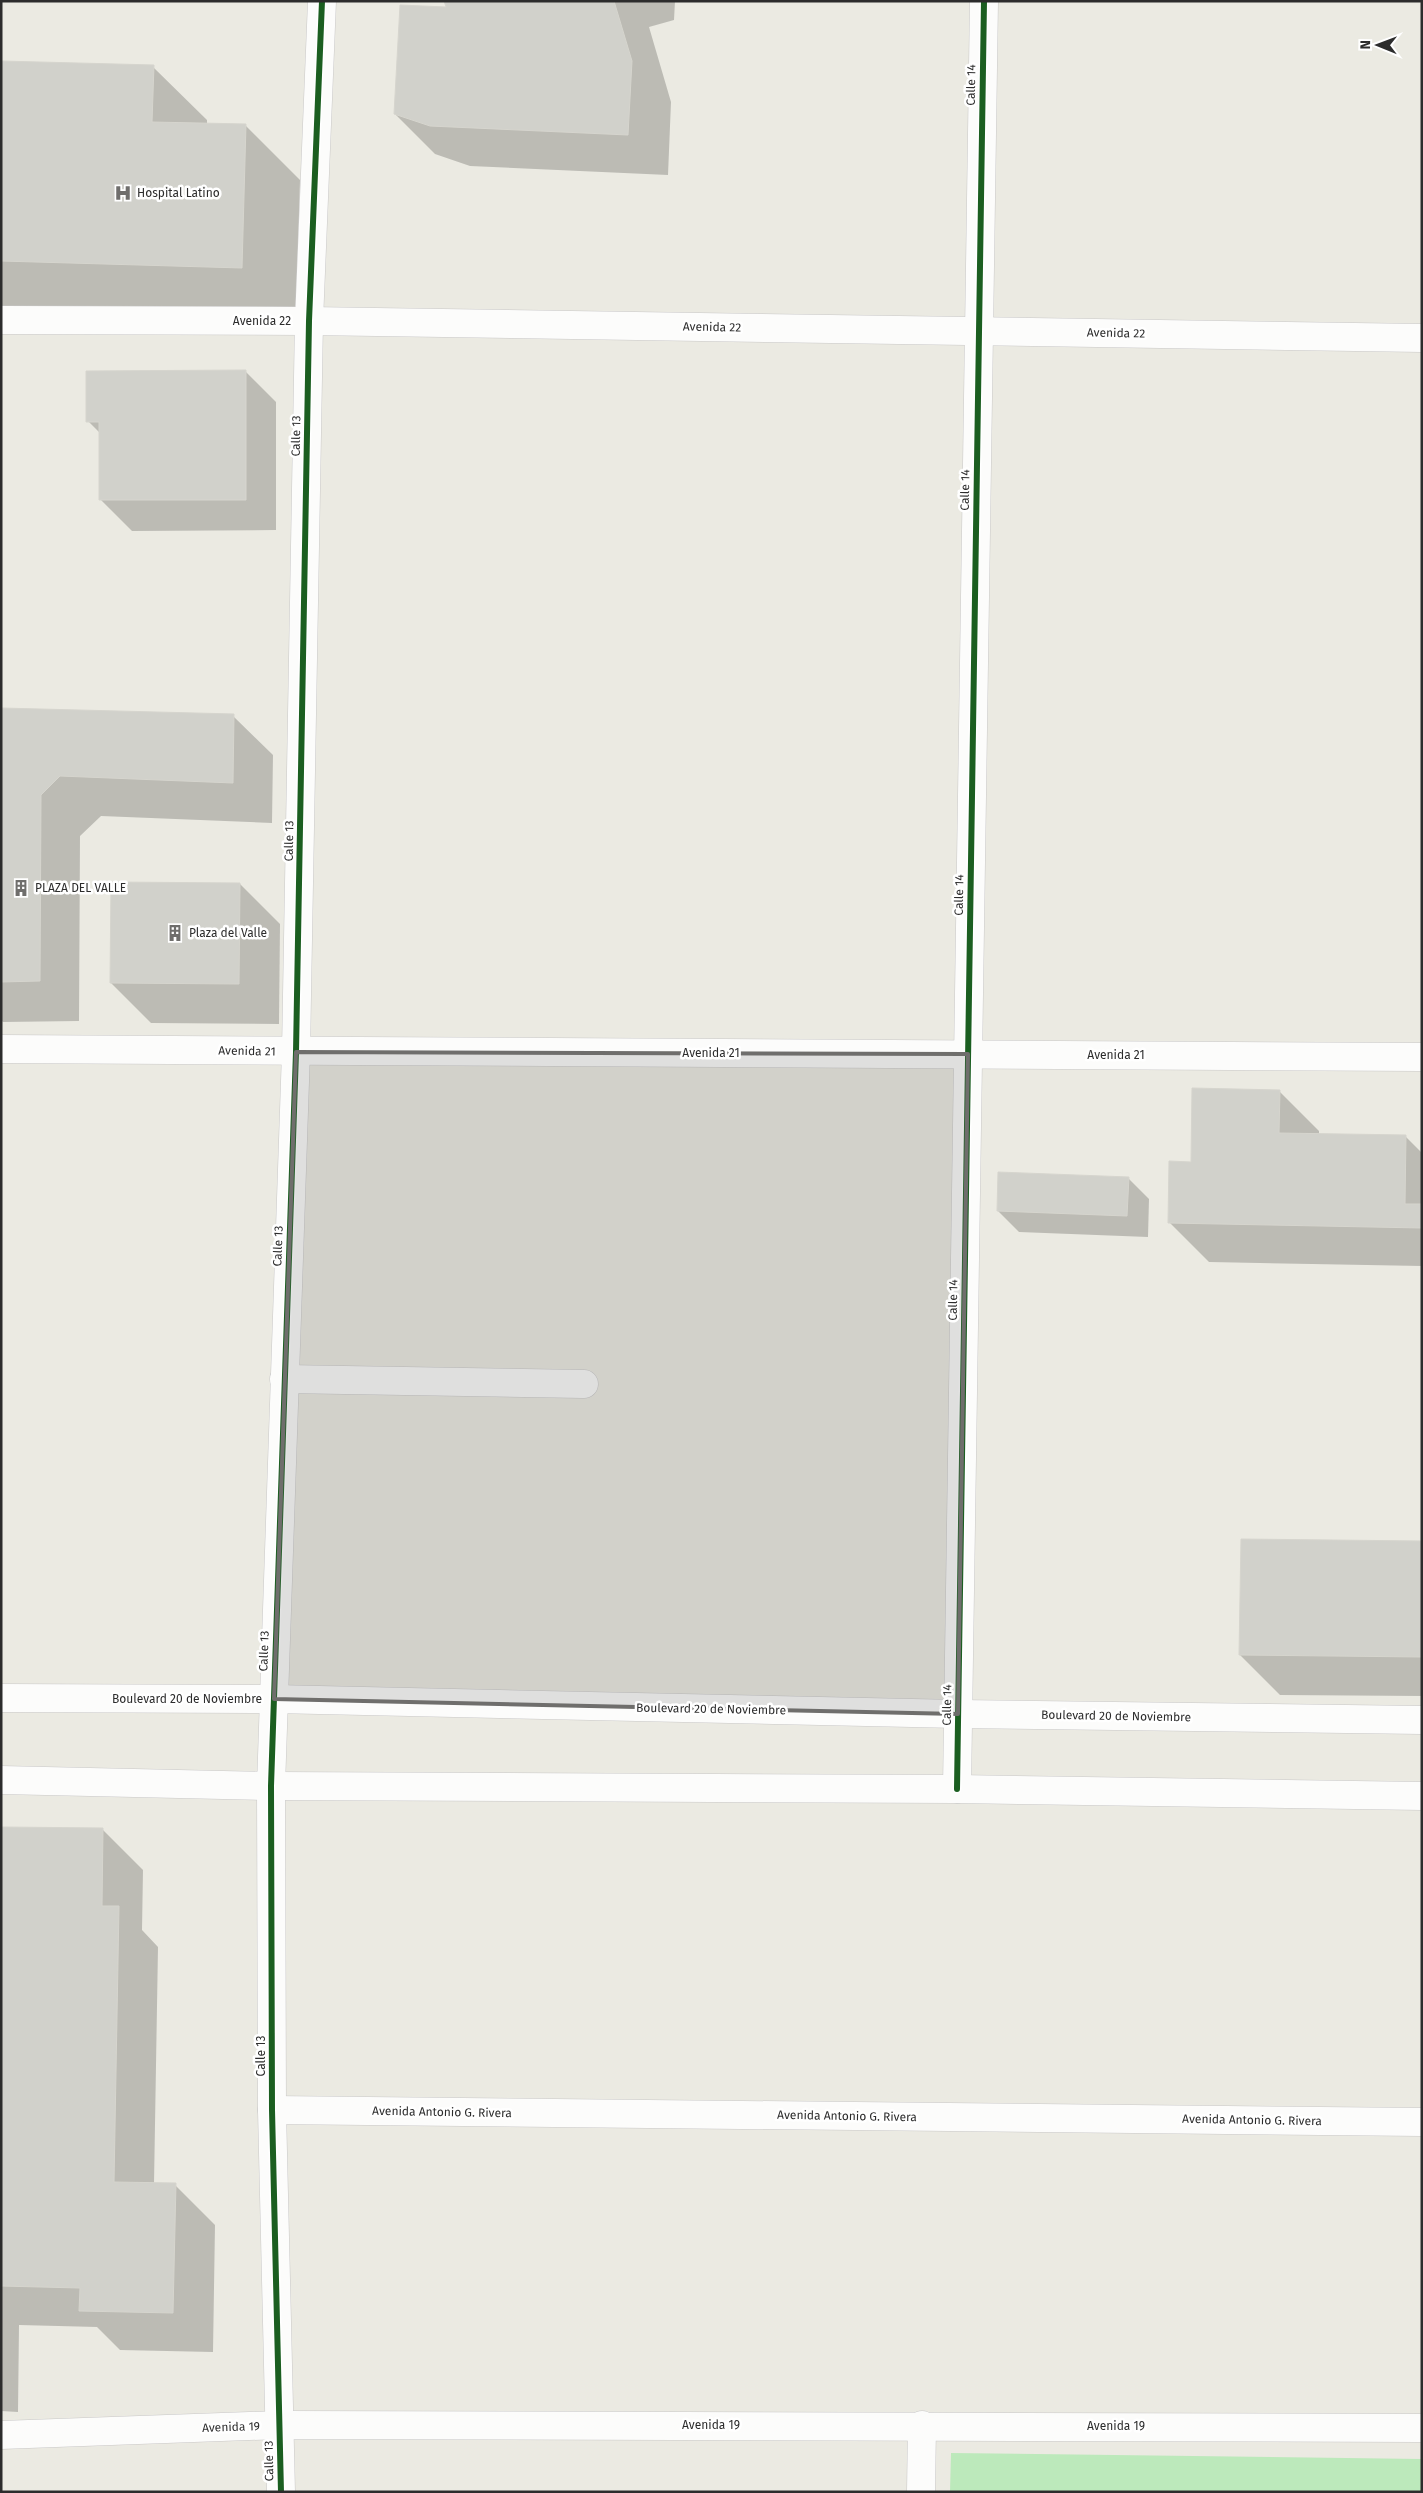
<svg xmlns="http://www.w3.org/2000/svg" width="1423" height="2493" font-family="'Fira Sans',sans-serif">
<rect width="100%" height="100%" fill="#ebeae2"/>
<path fill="#bce9bb" d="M 951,2453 L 1422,2459 L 1422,2492 L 950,2492 Z"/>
<g fill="#0003">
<path d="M 445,1 L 675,1 L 674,20 L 649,27 L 671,102 L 668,175 L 470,166 L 435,154 L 395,114 L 448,9 Z"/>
<path d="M 1,62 L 153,67 L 207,120 L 207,125 L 246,126 L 300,180 L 296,321 L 1,312 Z"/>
<path d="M 245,371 L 276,402 L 276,530 L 132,531 L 101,500 L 101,434 L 88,421 Z"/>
<path d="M 1,709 L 233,716 L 273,755 L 272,823 L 101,816 L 80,836 L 79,1021 L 3,1022 L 1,1020 Z"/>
<path d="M 240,884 L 280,924 L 279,1024 L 151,1023 L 111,983 Z"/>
<path d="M 1279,1091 L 1319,1131 L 1319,1135 L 1405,1136 L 1422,1153 L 1422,1266 L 1209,1262 L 1169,1222 L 1192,1163 Z"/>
<path d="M 1128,1178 L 1149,1199 L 1148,1237 L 1019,1232 L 998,1211 Z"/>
<path d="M 1422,1542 L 1422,1696 L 1280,1695 L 1240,1655 Z"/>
<path d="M 1,1828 L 103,1830 L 143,1870 L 142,1930 L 158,1947 L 154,2184 L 175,2185 L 215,2225 L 213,2352 L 120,2350 L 97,2327 L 19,2325 L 18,2412 L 1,2411 Z"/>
</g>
<g fill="#d1d1cb" stroke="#d6d5ce">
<path d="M 444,1 L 614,1 L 632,61 L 628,135 L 430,126 L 394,114 L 400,5 L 446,7 Z"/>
<path d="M 1,61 L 154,65 L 152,122 L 246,124 L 242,268 L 1,261 Z"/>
<path d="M 246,370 L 246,500 L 99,500 L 99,422 L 86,422 L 86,371 Z"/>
<path d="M 1,708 L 234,714 L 233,783 L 60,776 L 41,795 L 40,981 L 1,982 Z"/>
<path d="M 111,882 L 240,883 L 239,984 L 110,983 Z"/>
<path d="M 1192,1088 L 1280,1090 L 1279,1133 L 1406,1135 L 1405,1204 L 1422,1204 L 1422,1228 L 1168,1223 L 1169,1161 L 1191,1162 Z"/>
<path d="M 998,1172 L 1129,1177 L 1127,1216 L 997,1211 Z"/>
<path d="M 1241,1539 L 1422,1541 L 1422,1657 L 1239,1655 Z"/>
<path d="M 1,1827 L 103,1828 L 102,1906 L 119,1906 L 114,2182 L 176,2183 L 173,2313 L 79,2311 L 80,2288 L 1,2286 Z"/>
</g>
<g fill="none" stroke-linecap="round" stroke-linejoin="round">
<g stroke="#c9c8c8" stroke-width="29">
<g id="street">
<path d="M 1,320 L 309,321 L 1422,338"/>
<path d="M 1,1049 L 1422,1057"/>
<path d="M 284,1379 L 584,1384"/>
<path d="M 957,1789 L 984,1"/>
<path d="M 272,2110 L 1422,2122"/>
<path d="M 1,2435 L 280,2425 L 1422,2428"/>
<path d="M 921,2492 L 922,2425"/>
</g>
</g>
<g stroke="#c9c8c8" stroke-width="29">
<g id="secondary">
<path d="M 1,1698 L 274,1699 L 958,1714 L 1422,1720"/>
<path d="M 1,1780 L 271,1786 L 957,1789 L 1422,1796"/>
<path d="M 281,2492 L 272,2110 L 271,1786 L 296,1052 L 309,321 L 322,1"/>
</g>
</g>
<use href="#street" stroke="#fcfcfb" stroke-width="28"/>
<use href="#secondary" stroke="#fcfcfb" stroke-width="28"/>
<g stroke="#fff" stroke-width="9">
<g id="cycleway">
<path d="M 957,1789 L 984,1"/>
<path d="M 281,2492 L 272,2110 L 271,1786 L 296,1052 L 309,321 L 322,1"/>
</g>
</g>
<use href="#cycleway" stroke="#1b5e20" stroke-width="6"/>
</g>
<path fill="#6f6e6c" fill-opacity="0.2" stroke="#6f6e6c" stroke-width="4" stroke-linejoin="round" d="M 296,1052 L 968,1054 L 958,1714 L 274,1699 Z"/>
<defs>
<g id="hospital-bare" transform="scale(1.35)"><path d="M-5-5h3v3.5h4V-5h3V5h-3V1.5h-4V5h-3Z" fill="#6f6e6c" stroke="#fff" stroke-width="2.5" paint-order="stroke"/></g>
<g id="building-bare" transform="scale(1.35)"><path d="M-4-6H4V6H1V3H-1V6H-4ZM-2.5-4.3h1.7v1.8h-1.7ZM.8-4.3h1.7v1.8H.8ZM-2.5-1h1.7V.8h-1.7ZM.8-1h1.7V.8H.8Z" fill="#6f6e6c" stroke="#fff" stroke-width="2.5" paint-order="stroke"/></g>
</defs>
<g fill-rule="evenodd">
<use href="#hospital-bare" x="123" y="193"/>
<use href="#building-bare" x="21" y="888"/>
<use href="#building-bare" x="175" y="933"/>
</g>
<g text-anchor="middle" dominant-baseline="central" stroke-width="5" stroke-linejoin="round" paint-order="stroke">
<g font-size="12" fill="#2c2c2c" stroke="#fff">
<text transform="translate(971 85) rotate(-89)">Calle 14</text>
<text x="262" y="321">Avenida 22</text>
<text transform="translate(712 327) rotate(1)">Avenida 22</text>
<text transform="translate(1116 333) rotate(1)">Avenida 22</text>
<text transform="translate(296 436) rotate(-89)">Calle 13</text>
<text transform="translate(965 490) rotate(-89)">Calle 14</text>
<text transform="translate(289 841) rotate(-89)">Calle 13</text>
<text transform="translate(959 895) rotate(-89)">Calle 14</text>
<text transform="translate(247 1051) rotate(1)">Avenida 21</text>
<text x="711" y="1053">Avenida 21</text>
<text x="1116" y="1055">Avenida 21</text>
<text transform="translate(278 1246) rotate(-88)">Calle 13</text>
<text transform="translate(953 1300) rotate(-89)">Calle 14</text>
<text transform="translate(264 1651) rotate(-88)">Calle 13</text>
<text x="187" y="1699">Boulevard 20 de Noviembre</text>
<text transform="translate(947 1705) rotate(-89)">Calle 14</text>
<text transform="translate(711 1709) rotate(1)">Boulevard 20 de Noviembre</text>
<text transform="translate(1116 1716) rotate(1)">Boulevard 20 de Noviembre</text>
<text transform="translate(261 2056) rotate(-90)">Calle 13</text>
<text transform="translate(442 2112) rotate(1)">Avenida Antonio G. Rivera</text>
<text transform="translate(847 2116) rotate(1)">Avenida Antonio G. Rivera</text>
<text transform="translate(1252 2120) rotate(1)">Avenida Antonio G. Rivera</text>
<text x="711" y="2425">Avenida 19</text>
<text x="1116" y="2426">Avenida 19</text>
<text transform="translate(231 2427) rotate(-2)">Avenida 19</text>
<text transform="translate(269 2461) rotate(-91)">Calle 13</text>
</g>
<g font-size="12" fill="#2c2c2c" stroke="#fff" text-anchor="start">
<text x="137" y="193">Hospital Latino</text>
<text x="35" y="888">PLAZA DEL VALLE</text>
<text x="189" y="933">Plaza del Valle</text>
</g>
</g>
<rect width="1423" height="2493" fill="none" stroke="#2c2c2c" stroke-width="5"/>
<g transform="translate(1378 45) rotate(271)" stroke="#ffffff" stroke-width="4" paint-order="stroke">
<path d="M0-4L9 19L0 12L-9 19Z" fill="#2c2c2c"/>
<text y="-8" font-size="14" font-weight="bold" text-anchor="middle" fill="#2c2c2c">N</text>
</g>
</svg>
